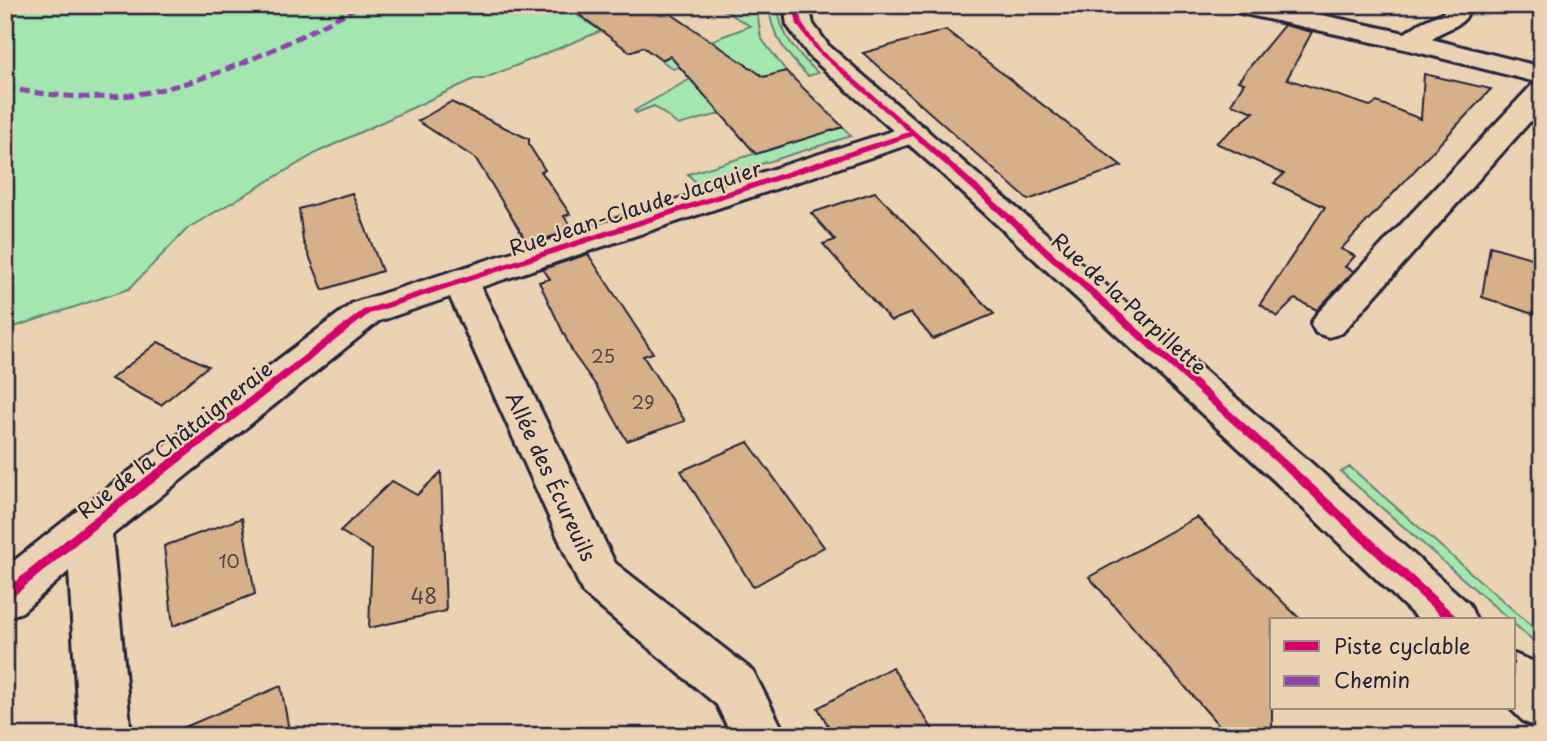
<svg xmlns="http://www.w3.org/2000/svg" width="1547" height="741" font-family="'Playpen Sans',sans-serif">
<rect width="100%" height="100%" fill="#ead3b3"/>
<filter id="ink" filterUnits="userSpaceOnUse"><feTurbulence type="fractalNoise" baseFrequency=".0143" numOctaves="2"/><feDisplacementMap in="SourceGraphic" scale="14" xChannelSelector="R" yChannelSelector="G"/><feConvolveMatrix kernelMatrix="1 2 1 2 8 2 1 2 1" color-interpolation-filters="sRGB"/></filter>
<g filter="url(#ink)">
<g fill="#a3e6b0" stroke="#628476" stroke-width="2">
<path d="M 5,5 L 562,5 L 601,31 L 483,79 L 474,79 L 318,152 L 188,228 L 129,289 L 5,330 Z"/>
<path d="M 715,5 L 756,5 L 761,38 L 786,71 L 760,78 L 695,61 L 673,69 L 661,60 L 750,26 Z"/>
<path d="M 769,5 L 778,5 C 779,35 798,54 818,73 L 808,76 C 788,56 770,35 769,5 Z"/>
<path d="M 692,78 L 720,114 L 678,125 L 654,106 L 636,113 L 634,111 Z"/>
<path d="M 843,127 L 851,136 L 697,184 L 688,174 Z"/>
<path d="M 1350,467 L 1542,635 L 1542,648 L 1514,624 L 1514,620 L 1510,620 L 1341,472 Z"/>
</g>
<g fill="#d5b088" stroke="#22223b" stroke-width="2">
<path d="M 566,5 L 658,5 L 764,77 L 786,71 L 843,127 L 756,154 L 670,56 L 661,60 L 643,47 L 630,52 Z"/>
<path d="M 1284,25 L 1312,32 L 1287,79 L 1370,106 L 1377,102 L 1421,119 L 1424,74 L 1491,89 L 1341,249 L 1355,256 L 1345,267 L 1354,271 L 1317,310 L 1295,299 L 1277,317 L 1260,304 L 1325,207 L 1274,183 L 1284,174 L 1216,143 L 1254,112 L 1231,104 L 1244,83 L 1238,81 Z"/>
<path d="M 946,30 L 1122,166 L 1028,200 L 863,53 Z"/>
<path d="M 451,102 L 529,139 L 529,145 L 545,170 L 541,171 L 570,214 L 564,216 L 573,230 L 528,244 L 476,159 L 418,121 Z"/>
<path d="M 875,192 L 920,238 L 994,314 L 933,339 L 911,313 L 891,321 L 823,244 L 835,240 L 811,213 Z"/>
<path d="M 352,193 L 382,271 L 323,290 L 303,241 L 299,209 Z"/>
<path d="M 1490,246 L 1542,261 L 1542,317 L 1482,297 Z"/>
<path d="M 588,254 L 653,353 L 643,356 L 685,421 L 627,441 L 597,387 L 574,355 L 539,282 L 550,279 L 543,269 Z"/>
<path d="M 158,342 L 208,366 L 161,405 L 111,379 Z"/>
<path d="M 748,442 L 824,547 L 753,587 L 681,471 Z"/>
<path d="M 441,472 L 446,611 L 369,628 L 372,550 L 340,531 L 392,481 L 417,495 Z"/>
<path d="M 1197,517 L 1301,620 L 1272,620 L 1272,736 L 1228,736 L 1089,577 Z"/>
<path d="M 242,518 L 255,594 L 173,626 L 164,546 Z"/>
<path d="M 892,667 L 937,736 L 834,736 L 818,708 Z"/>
<path d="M 281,686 L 290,736 L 164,736 Z"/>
</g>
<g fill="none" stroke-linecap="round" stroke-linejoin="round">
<g stroke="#22223b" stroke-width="6">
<g id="minor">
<path d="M 1228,5 L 1276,5 L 1405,33 L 1420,23 L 1444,12 L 1444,5 L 1470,5 C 1468,27 1446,27 1431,39 L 1542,67 L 1542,108 L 1342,333 L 1329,337 L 1316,333 L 1311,324 L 1316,315 L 1532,85 L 1540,83 L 1409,50 L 1240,13 L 1231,10 Z"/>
<path d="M 914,124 L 925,127 L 929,133 L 925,139 L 481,287 L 615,563 L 753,671 L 786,736 L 732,736 L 717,705 L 583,593 L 450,297 L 379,321 L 112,535 L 131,736 L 79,736 L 69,571 L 22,612 L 5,618 L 5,568 L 73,514 L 353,303 Z"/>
</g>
</g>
<g stroke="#22223b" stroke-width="6">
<g id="tertiary">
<path d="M 784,5 L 809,5 L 813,24 L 828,45 L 1310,462 L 1469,604 L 1476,620 L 1419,620 L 1280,486 L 939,171 L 810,57 L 787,25 Z"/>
<path d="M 1514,654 L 1532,661 L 1542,670 L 1542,729 L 1524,722 L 1510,708 L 1514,708 Z"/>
</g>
</g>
<use href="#minor" fill="#ead3b3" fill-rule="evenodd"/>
<use href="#tertiary" fill="#ead3b3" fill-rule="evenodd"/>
<path stroke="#8e44ad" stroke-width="5" stroke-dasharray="10 5" stroke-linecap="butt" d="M 5,88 C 44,94 83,100 122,96 C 206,87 287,44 361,5"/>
<g stroke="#ead3b3" stroke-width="4">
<path id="cycleway" d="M 793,5 L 799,5 L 803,25 L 821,50 L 952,163 L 1298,471 L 1456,616 L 1457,620 L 1445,620 L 1292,477 L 913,136 L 369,314 L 93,530 L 9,600 L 5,602 L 5,590 L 85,524 L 363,310 L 909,132 L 817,52 L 797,25 Z"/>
</g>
<use href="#cycleway" fill="#d6006c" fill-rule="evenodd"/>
</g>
</g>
<g text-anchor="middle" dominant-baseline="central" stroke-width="5" stroke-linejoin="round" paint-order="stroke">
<g font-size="18" fill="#4f464e">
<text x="603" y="355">25</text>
<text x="643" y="401">29</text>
<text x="229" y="560">10</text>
</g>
<g font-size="21" fill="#22223b" stroke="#ead3b3">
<text transform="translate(635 207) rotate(-18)">Rue Jean-Claude Jacquier</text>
<text transform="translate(1130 303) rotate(42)">Rue de la Parpillette</text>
<text transform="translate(174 439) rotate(-38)">Rue de la Châtaigneraie</text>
<text transform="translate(552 476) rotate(65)">Allée des Écureuils</text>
</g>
<g font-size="21" fill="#4f464e">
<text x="424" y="595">48</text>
</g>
</g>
<rect width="1547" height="741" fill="none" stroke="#ead3b3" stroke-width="28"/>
<rect x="14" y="14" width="1519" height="713" fill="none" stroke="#22223b" stroke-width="2.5" filter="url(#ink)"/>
<rect x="1270" y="618" width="245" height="91" fill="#ead3b3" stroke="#9a8c83" stroke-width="2"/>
<rect x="1284" y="641" width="35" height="10" fill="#d6006c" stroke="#9a8c83" stroke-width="2"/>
<text x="1334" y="654" font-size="21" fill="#22223b">Piste cyclable</text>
<rect x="1284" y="676" width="35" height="10" fill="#8e44ad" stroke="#9a8c83" stroke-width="2"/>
<text x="1334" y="688" font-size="21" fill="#22223b">Chemin</text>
</svg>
